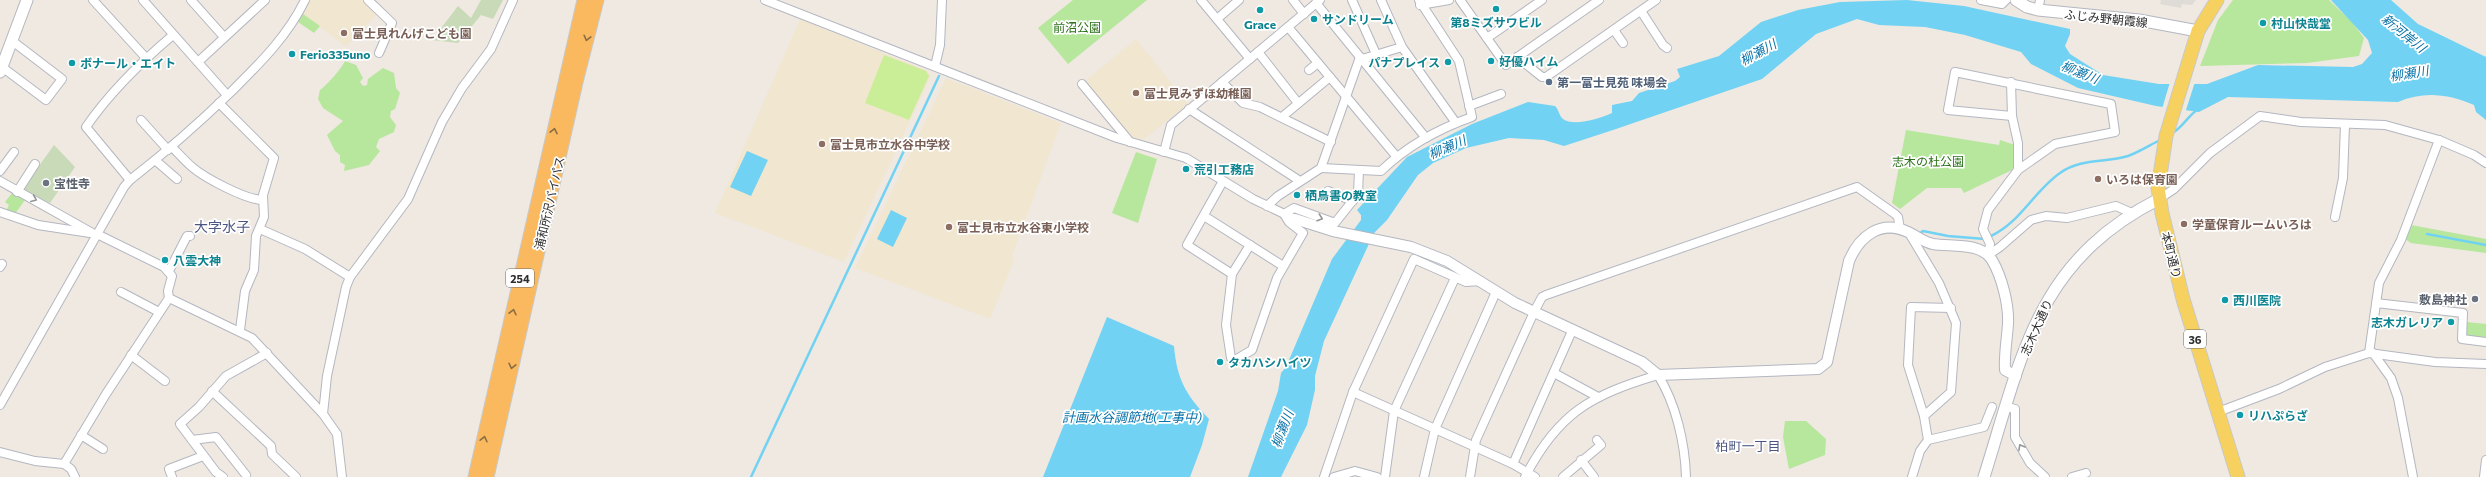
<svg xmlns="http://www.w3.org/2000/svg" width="2486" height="477" font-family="Commissioner,'Noto Sans JP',sans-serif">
<rect width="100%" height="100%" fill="#efe9e1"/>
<g fill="#f1e6d0">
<path d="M 310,0 L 362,0 L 377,14 L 346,47 L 303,14 Z"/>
<path d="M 800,19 L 928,71 L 931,76 L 844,262 L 715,213 Z"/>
<path d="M 1136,39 L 1188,104 L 1143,140 L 1132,137 L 1084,82 Z"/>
<path d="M 946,78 L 1061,123 L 1012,256 L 1015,258 L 990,319 L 855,268 Z"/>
</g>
<g fill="#b6e79c">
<path d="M 1073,0 L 1147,0 L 1068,64 L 1038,28 Z"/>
<path d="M 2233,0 L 2329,0 L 2352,22 L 2364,38 L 2359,56 L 2307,63 L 2200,66 L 2218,20 Z"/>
<path d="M 303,14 L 320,26 L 314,33 L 298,22 Z"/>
<path d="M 345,61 L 356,65 L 363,78 L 360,82 L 363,86 L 367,85 L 368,79 L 383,68 L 394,73 L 396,88 L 400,93 L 395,109 L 391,111 L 390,117 L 396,125 L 394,132 L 379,139 L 376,147 L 380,151 L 369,165 L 344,171 L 345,165 L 340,162 L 340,155 L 335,151 L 327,135 L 343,121 L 323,108 L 318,99 L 320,90 C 326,86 342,68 345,61 Z"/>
<path d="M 1906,130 L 1999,145 L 2000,140 L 2015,145 L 2016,157 L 2012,170 L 1964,193 L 1961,188 L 1927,188 L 1900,209 L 1892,203 Z"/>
<path d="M 1136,152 L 1157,159 L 1138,223 L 1112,213 Z"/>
<path d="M 12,193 L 25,200 L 15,214 L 6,211 L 9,205 L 5,202 Z"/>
<path d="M 2411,225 L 2486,239 L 2486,253 L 2411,243 L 2405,239 Z"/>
<path d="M 2467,322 L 2486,324 L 2486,339 L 2465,337 Z"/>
<path d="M 1785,421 L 1806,421 L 1826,439 L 1825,455 L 1789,469 L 1783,437 Z"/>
</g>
<g fill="#c8dab7">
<path d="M 481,0 L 503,0 L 493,19 L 481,15 L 458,43 L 432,40 L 458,6 L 471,18 Z"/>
<path d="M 54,145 L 75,167 L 50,203 L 21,191 Z"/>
</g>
<path fill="#caee98" d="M 884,55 L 926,71 L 929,76 L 909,120 L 865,103 Z"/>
<path fill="#dfdcd8" d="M 2161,0 L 2196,0 L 2192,5 L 2182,4 L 2181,8 L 2160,4 Z"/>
<g fill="#71d2f3">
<path d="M 1907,0 L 1964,6 L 2070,29 L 2070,34 L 2065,46 L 2070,54 L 2103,75 L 2159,84 L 2207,84 L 2258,65 L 2353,67 L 2362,64 L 2372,53 L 2368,40 L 2331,0 L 2391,0 L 2418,24 L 2486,57 L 2486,120 L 2476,112 L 2474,105 C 2448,94 2424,91 2398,102 L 2228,97 L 2199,112 L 2156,106 L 2078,88 L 2031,64 L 2021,52 L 1965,35 L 1925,27 L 1879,25 L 1857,19 L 1816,34 L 1762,79 L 1613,130 L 1564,146 L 1544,140 L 1509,138 L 1466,148 L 1433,163 L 1418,175 L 1387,220 L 1374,233 L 1324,341 L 1315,376 L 1315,390 L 1307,425 L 1281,477 L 1248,477 L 1278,391 L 1281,373 L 1286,367 L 1332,259 L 1361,220 L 1361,215 L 1357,210 L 1407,157 L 1472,124 L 1528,102 L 1555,106 C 1559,110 1559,116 1563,119 C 1574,127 1601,118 1612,113 L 1612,105 L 1632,101 L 1639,93 L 1675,81 L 1680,77 L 1677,69 L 1719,56 L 1761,22 L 1798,10 L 1840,2 Z"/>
<path d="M 747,151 L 768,160 L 751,196 L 730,187 Z"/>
<path d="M 891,210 L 907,218 L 893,247 L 877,239 Z"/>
<path d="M 1107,317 L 1174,346 C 1177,380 1186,395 1209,419 L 1202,445 L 1190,477 L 1043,477 Z"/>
</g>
<path fill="#efe9e1" d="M 2170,82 L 2195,82 L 2185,113 L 2162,109 Z"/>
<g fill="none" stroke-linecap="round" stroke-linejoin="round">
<g stroke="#71d2f3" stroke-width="2.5">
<path d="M 2172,133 C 2182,128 2187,117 2197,110"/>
<path d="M 1919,234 L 1923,231 L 1948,236 L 1985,239"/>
<path d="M 2427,234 L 2486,245"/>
<path d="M 1991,236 C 2021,222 2034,191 2060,173 C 2081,158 2105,163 2128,156 C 2139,152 2150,145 2160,140"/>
<path d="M 751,477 L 939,76"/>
</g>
<g stroke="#b4b7c1" stroke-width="10">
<g id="minor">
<path d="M 93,0 L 146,58"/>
<path d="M 143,0 L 227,95"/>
<path d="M 191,0 L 224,37"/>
<path d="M 368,0 L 392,23 L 379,53"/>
<path d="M 765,0 L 1117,138 L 1186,158 L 1253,199 L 1295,219"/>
<path d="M 1201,0 L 1250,59"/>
<path d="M 1293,0 L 1304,14"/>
<path d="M 1352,0 L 1376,54"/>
<path d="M 1381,0 L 1402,47 L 1456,123"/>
<path d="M 1460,0 L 1506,65 L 1599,0"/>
<path d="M 1981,0 L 2002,4 L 2006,0"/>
<path d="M 1316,3 L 1426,138"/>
<path d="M 1420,5 L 1449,0"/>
<path d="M 2038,10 L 2040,0"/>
<path d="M 1641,11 L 1663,45 L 1667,48"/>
<path d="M 1217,19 L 1239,0"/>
<path d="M 1288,27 L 1396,156"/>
<path d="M 1614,30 L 1623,43"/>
<path d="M 1487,38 L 1542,0"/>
<path d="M 1258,52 L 1298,103"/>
<path d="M 1517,57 L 1542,77 L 1546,77 L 1656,0"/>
<path d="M 1362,59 L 1402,47"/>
<path d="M 198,62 L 265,0"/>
<path d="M 935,66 L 940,45 L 942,0"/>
<path d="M 2,67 L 46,100 L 62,79 L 11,40"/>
<path d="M 1309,70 L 1318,63"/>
<path d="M 1222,82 L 1243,103 L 1260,107 L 1331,142"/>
<path d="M 2011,82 L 2012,116"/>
<path d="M 1082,84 L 1130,142"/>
<path d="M 219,103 L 274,158 L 263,195 L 264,217 L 256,236 L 254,270 L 245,291 L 240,330"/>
<path d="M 1469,106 L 1501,94"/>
<path d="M 1189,109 L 1300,181"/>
<path d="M 1282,117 L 1330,77"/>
<path d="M 141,120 L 168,150"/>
<path d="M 172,147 C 179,154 185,161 192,167 C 205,178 246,200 263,200"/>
<path d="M 1164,152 L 1171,125 L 1320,0"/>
<path d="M 155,160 L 177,179"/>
<path d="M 1321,168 L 1381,171 C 1407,146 1438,129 1472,117 L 1459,61 L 1419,0"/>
<path d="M 0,171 L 14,152"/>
<path d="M 130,180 L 86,127 C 110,92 141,62 173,35"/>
<path d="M 0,181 L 96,235"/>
<path d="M 1223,181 L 1187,245 L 1232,274"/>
<path d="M 1328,191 L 1353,201"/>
<path d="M 17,192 L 35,164"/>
<path d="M 2159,199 L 2174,189 L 2210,153 L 2260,116 L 2301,122 L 2385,125 L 2439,140 L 2474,155 L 2486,163"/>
<path d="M 1267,206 L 1278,196 L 1321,168 L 1360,57"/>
<path d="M 0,212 L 38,225 L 90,233"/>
<path d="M 1204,216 L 1283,266"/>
<path d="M 2335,217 L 2343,178 L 2345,125"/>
<path d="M 260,229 L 305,249 L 350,277"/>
<path d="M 1909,233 L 1939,283 L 1956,323 L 1951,392 L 1924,416 L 1928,440 L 1920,451 L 1912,477"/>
<path d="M 1250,245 L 1232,274 L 1226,325 L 1231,358 L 1235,360 L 1252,350 L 1277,278 L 1303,233 L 1289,222 L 1284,214 L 1294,208 L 1335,223 L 1358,194 L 1359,170"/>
<path d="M 1988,255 L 1990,244 L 1983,229 L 1988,210 L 2018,170 L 2055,144 L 2115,132 L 2111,104 L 1955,72 L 1948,110 L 2012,116 L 2018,143 L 2018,170"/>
<path d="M 1988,255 L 2000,247 L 2031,220 L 2046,216 L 2067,218 L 2116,206 L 2134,214"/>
<path d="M 0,267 L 2,264"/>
<path d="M 169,271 L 187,236 L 190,236"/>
<path d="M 121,292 L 159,312"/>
<path d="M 169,298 L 252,338 L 323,414 L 337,434 L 342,477"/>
<path d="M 2376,303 L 2463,313 L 2462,339 L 2486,342"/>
<path d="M 2369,353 L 2379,283 L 2401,240 L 2439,140"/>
<path d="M 2373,353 L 2391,378 L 2398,398 L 2413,477"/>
<path d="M 131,355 L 165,381"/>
<path d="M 1554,373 L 1598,397"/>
<path d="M 212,391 L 271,446 L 272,454 L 296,477"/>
<path d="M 1353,392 L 1513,464 L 1535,477"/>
<path d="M 0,405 L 124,187 L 130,180 C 166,152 199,123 231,92 C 260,63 287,37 305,0"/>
<path d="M 2007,407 L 2015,409 L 2015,437 L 2030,463 L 2045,477"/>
<path d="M 2218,412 L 2279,389 L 2325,367 L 2369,353 L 2435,362 L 2486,364"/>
<path d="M 323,414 L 327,376 L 346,287 L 350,277 L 408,199 L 442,122 L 462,88 L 491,49 L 513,0"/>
<path d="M 1924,416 L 1908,365 L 1911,307 L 1951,308"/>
<path d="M 81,435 L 103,449"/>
<path d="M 192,440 L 216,437 L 246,475"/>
<path d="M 1928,440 L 1984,427 L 1992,407"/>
<path d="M 0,452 L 35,461 L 64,464 L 71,469 L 75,477"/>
<path d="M 1581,460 L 1594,477"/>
<path d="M 64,464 L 106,394 L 169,298 L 168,291 L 172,276 L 164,267 L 97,234"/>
<path d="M 1513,464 L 1572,331"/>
<path d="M 172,477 L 169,469 L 203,456"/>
<path d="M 223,477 L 216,472 L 180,424 L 199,407 L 226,376 L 267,353"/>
<path d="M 1324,477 L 1353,392 L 1414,259 L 1466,282 L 1481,281"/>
<path d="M 1334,477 L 1355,471 L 1377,477"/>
<path d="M 1385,477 L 1394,411 L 1455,278"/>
<path d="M 1424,477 L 1435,429 L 1496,292"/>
<path d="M 1470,477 L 1476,440 L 1534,312 L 1542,297 L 1546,295 L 1857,187 L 1895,214 L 1898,217 L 1900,229"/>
<path d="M 1525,477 C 1558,413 1591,395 1658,375 C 1676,404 1685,443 1686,477"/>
<path d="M 1563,477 L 1601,445 L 1597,440"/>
<path d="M 2072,477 L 2086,473"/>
<path d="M 2484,477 L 2486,460"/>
</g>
</g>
<g stroke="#b4b7c1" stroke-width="12">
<path id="tertiary" d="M 1295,219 L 1333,231 L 1411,247 L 1447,261 L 1515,303 L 1642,362 L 1658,375 L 1818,369 L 1827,362 L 1849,261 C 1859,237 1880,219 1908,232 C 1917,236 1923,242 1933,244 C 1951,247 1981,242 1992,260 C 2002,277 2009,305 2008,324 C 2007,339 2004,355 2005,370 L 2016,376"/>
</g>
<g stroke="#b4b7c1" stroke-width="13">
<g id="secondary">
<path d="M 2016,0 L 2027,7 L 2038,10 L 2139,20 L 2198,31"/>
<path d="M 0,72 L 27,0"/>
<path d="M 1984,477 C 2022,357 2035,262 2159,199"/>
</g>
</g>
<g stroke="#c9c9c9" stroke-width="15">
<path id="primary" d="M 2217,0 L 2198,31 L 2166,136 L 2158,188 L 2162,213 L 2183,299 L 2238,477"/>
</g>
<g stroke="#c9c9c9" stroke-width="15">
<g id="trunk">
<path d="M 475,477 L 584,0"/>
<path d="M 487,477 L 576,82 L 597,0"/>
</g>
</g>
<use href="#minor" stroke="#fff" stroke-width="8"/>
<use href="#tertiary" stroke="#fff" stroke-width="10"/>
<use href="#secondary" stroke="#fff" stroke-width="11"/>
<use href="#primary" stroke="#f6d15f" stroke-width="13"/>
<use href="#trunk" stroke="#fab95e" stroke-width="13"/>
</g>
<defs><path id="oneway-chevron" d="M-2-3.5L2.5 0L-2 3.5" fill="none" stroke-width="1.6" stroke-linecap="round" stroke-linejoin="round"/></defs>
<g stroke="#8a6d44">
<use href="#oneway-chevron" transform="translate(587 38) rotate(104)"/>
<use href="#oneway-chevron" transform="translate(554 131) rotate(-78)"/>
<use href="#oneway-chevron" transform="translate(513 312) rotate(-77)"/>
<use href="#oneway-chevron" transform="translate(512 366) rotate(103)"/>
<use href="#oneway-chevron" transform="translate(484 439) rotate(-77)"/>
</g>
<g stroke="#969696">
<use href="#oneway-chevron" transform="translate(34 199) rotate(23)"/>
<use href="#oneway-chevron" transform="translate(1320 218) rotate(19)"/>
<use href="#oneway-chevron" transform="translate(2021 447) rotate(-119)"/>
</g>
<g fill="#0f9aa8" stroke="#fff" stroke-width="1.5">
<circle cx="1496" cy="9" r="4"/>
<circle cx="1260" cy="10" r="4"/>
<circle cx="1314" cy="19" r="4"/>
<circle cx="2263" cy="23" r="4"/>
<circle cx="292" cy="54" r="4"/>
<circle cx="1491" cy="61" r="4"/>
<circle cx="1448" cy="62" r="4"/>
<circle cx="72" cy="63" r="4"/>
<circle cx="1186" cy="169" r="4"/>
<circle cx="1297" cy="195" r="4"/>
<circle cx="165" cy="260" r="4"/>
<circle cx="2225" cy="300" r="4"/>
<circle cx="2451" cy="322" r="4"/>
<circle cx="1220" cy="362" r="4"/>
<circle cx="2240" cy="415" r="4"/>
</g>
<g fill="#8d6e63" stroke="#fff" stroke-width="1.5">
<circle cx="344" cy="33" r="4"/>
<circle cx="1136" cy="93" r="4"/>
<circle cx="822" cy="144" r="4"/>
<circle cx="2098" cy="179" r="4"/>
<circle cx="2184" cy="224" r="4"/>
<circle cx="949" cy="227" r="4"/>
</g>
<circle fill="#5c6f8a" stroke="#fff" stroke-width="1.5" cx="1549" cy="82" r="4"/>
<g fill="#6b7280" stroke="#fff" stroke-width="1.5">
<circle cx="46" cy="183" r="4"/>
<circle cx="2475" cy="299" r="4"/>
</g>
<g text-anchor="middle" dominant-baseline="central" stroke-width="3.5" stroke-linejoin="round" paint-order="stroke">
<g fill="#fff" stroke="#6d6d6d" stroke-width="1">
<rect x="506" y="269" width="28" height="18" rx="3"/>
<rect x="2184" y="330" width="22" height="18" rx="3"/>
</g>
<g font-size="11" font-weight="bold" fill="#2e2e2e">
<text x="520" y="278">254</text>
<text x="2195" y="339">36</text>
</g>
<g font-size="12" fill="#2e2e2e" stroke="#fff">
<text transform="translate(2106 18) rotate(6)">ふじみ野朝霞線</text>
<text transform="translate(549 203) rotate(-77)">浦和所沢バイパス</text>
<text transform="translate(2172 255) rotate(76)">本町通り</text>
<text transform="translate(2036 327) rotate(-66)">志木大通り</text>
</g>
<g font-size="12" font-weight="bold" fill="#0d838f" stroke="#fff" text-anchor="start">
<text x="1322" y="19">サンドリーム</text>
<text x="1496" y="22" text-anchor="middle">第8ミズサワビル</text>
<text x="2271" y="23">村山快哉堂</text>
<text x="1260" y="24" text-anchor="middle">Grace</text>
<text x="300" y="54">Ferio335uno</text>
<text x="1499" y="61">好優ハイム</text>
<text x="1440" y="62" text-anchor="end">パナプレイス</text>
<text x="80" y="63">ボナール・エイト</text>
<text x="1194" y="169">荒引工務店</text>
<text x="1305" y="195">栖鳥書の教室</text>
<text x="173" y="260">八雲大神</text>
<text x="2233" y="300">西川医院</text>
<text x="2443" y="322" text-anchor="end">志木ガレリア</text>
<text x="1228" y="362">タカハシハイツ</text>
<text x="2248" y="415">リハぷらざ</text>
</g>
<g font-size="12" fill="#2c7019" stroke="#fff">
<text x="1077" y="27">前沼公園</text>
<text x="1928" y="161">志木の杜公園</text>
</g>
<g font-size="12" font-weight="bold" fill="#785e54" stroke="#fff" text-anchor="start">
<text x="352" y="33">富士見れんげこども園</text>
<text x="1144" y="93">富士見みずほ幼稚園</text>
<text x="830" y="144">富士見市立水谷中学校</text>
<text x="2106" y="179">いろは保育園</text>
<text x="2192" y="224">学童保育ルームいろは</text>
<text x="957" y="227">富士見市立水谷東小学校</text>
</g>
<g font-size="12" font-weight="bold" fill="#4e5e75" stroke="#fff" text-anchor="start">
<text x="1557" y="82">第一富士見苑 味場会</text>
</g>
<g font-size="12" font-weight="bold" fill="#5b616d" stroke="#fff" text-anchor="start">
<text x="54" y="183">宝性寺</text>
<text x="2467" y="299" text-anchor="end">敷島神社</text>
</g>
<g font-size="13" font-style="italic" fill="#0972a7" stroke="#fff">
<text transform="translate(2404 33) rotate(39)">新河岸川</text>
<text transform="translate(1758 52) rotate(-29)">柳瀬川</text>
<text transform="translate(2080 72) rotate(22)">柳瀬川</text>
<text transform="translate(2409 73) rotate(-9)">柳瀬川</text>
<text transform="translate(1447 147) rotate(-23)">柳瀬川</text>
<text x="1132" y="417">計画水谷調節地(工事中)</text>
<text transform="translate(1282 429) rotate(-69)">柳瀬川</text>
</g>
<g font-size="13" fill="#4c5681" stroke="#fff">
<text x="1748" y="446">柏町一丁目</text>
</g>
<g font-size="14" fill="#4c5681" stroke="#fff">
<text x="222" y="226">大字水子</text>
</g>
</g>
</svg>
